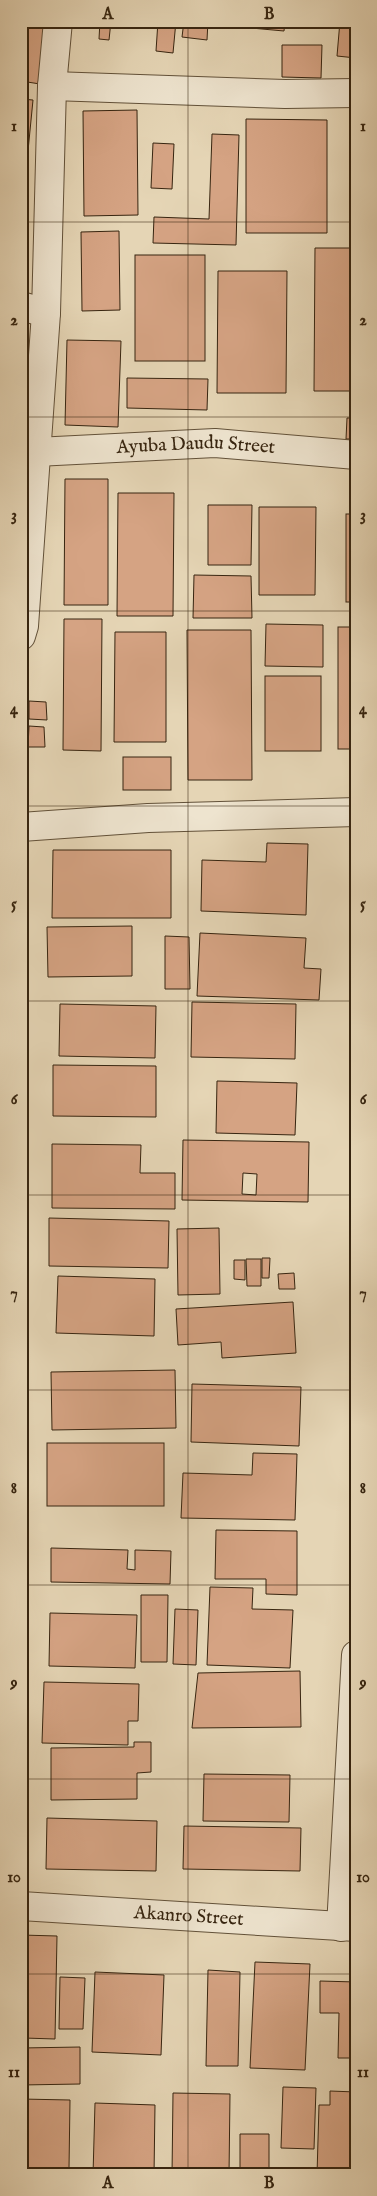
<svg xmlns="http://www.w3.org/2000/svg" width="377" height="2196" font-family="'IM FELL English',serif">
<rect width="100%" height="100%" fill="#e5d5b5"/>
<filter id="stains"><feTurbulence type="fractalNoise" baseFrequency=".004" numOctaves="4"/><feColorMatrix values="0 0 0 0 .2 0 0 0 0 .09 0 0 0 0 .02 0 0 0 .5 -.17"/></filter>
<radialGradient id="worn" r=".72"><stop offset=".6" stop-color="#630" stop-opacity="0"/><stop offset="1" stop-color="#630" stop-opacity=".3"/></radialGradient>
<g fill="#d5a383" stroke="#372510" fill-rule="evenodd">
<path d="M 21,21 L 47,21 L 40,84 L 21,81 Z"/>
<path d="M 100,21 L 111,21 L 109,40 L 99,39 Z"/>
<path d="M 158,21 L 176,21 L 173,53 L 156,51 Z"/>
<path d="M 184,21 L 208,21 L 207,40 L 182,37 Z"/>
<path d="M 252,21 L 285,21 L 284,31 L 251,28 Z"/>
<path d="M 340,21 L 356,21 L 356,58 L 337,56 Z"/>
<path d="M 282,45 L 322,45 L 321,78 L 282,77 Z"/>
<path d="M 21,99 L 33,100 L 21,222 Z"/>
<path d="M 137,110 L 138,215 L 84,216 L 83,111 Z"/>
<path d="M 246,119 L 327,120 L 327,233 L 246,233 Z"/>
<path d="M 212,134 L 239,135 L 236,245 L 153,243 L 154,217 L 209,219 Z"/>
<path d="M 153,143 L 174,144 L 172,189 L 151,188 Z"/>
<path d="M 119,231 L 120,310 L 82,311 L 81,232 Z"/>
<path d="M 315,248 L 356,248 L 356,391 L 314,391 Z"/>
<rect x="135" y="255" width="70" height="106"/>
<path d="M 218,271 L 287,271 L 286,393 L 217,393 Z"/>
<path d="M 67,340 L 121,341 L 118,427 L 65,425 Z"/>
<path d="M 127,378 L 208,379 L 207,410 L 127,408 Z"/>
<path d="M 347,418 L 356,418 L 356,439 L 346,439 Z"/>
<path d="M 65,479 L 108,479 L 108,605 L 64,605 Z"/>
<path d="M 118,493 L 174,493 L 173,616 L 117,616 Z"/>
<path d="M 208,505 L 252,505 L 251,565 L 208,565 Z"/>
<path d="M 259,507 L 316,507 L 315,595 L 259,595 Z"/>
<rect x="346" y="514" width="10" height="88"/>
<path d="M 194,575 L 251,576 L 252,618 L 193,618 Z"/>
<path d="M 64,619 L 102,619 L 101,751 L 63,750 Z"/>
<path d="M 266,624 L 323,625 L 323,667 L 265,666 Z"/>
<rect x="338" y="627" width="18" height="122"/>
<path d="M 187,630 L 251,630 L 252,780 L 188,780 Z"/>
<path d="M 115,632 L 166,632 L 166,742 L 114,742 Z"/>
<rect x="265" y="676" width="56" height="75"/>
<path d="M 29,701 L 46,702 L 47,720 L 29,719 Z"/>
<path d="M 29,726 L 44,727 L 45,747 L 28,747 Z"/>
<rect x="123" y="757" width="48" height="33"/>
<path d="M 267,843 L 308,844 L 306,915 L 201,911 L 202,860 L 266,862 Z"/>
<path d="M 53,850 L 171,850 L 171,918 L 52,918 Z"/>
<path d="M 132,926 L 132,976 L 48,977 L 47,927 Z"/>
<path d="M 200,933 L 306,938 L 304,968 L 321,969 L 319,1000 L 197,996 Z"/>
<path d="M 165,936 L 189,937 L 190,989 L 165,989 Z"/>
<path d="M 192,1002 L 296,1004 L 295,1059 L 191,1057 Z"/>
<path d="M 60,1004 L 156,1006 L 155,1058 L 59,1056 Z"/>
<path d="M 53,1065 L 156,1066 L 156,1117 L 53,1116 Z"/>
<path d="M 217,1081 L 297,1083 L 295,1135 L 216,1133 Z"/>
<path d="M 183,1140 L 309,1142 L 308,1202 L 182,1200 ZM 243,1173 L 257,1174 L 256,1195 L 242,1194 Z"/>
<path d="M 52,1144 L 141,1145 L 140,1173 L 175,1173 L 175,1209 L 52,1208 Z"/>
<path d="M 49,1218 L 169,1221 L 168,1268 L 49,1266 Z"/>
<path d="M 219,1228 L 220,1294 L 178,1295 L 177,1229 Z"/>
<path d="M 262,1258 L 270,1258 L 269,1278 L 262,1278 Z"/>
<path d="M 246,1259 L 261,1259 L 261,1286 L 247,1286 Z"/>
<path d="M 234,1260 L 245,1260 L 245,1280 L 234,1279 Z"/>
<path d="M 294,1273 L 295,1289 L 279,1289 L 278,1274 Z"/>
<path d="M 58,1276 L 155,1279 L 154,1336 L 56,1333 Z"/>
<path d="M 293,1302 L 296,1353 L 222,1358 L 221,1342 L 178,1345 L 176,1309 Z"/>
<path d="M 175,1370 L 176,1428 L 52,1430 L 51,1372 Z"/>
<path d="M 192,1384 L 301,1387 L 299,1446 L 191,1442 Z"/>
<rect x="47" y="1443" width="117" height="63"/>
<path d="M 253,1453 L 297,1454 L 295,1520 L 181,1518 L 183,1473 L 252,1475 Z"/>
<path d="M 216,1530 L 297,1531 L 297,1595 L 266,1594 L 266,1579 L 215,1579 Z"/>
<path d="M 51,1548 L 128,1550 L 127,1569 L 135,1570 L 135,1550 L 171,1551 L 170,1584 L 51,1582 Z"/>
<path d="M 210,1587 L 253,1588 L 252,1609 L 293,1610 L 290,1668 L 207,1665 Z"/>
<path d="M 141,1595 L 168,1595 L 167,1662 L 141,1662 Z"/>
<path d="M 175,1609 L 198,1610 L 196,1665 L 173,1664 Z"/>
<path d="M 50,1613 L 137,1615 L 135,1668 L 49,1666 Z"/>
<path d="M 300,1671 L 301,1727 L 192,1728 L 198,1673 Z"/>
<path d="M 44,1682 L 139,1684 L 138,1721 L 128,1721 L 128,1745 L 42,1743 Z"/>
<path d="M 134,1742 L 151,1742 L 151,1772 L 137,1773 L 137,1799 L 51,1800 L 51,1748 L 134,1747 Z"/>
<path d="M 204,1774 L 290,1775 L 289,1822 L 203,1821 Z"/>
<path d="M 47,1818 L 157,1821 L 156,1871 L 46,1869 Z"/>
<path d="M 184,1826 L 301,1828 L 300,1871 L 183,1869 Z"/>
<path d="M 21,1935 L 57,1936 L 55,2039 L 24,2038 L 25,1983 L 21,1982 Z"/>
<path d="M 255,1962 L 310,1964 L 305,2070 L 250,2068 Z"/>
<path d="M 208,1970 L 240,1972 L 238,2066 L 206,2066 Z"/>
<path d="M 95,1972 L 164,1975 L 161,2055 L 92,2052 Z"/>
<path d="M 60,1977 L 85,1978 L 83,2029 L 59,2029 Z"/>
<path d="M 320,1981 L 356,1982 L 356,2058 L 338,2058 L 339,2013 L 320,2013 Z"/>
<path d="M 80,2047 L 80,2084 L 21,2085 L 21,2048 Z"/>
<path d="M 283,2087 L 316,2088 L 314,2149 L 281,2148 Z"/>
<path d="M 330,2091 L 356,2092 L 356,2175 L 317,2175 L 319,2105 L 330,2105 Z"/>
<path d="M 173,2093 L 230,2094 L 229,2175 L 172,2175 Z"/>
<path d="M 21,2099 L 70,2100 L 69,2168 L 21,2168 Z"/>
<path d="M 95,2103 L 155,2105 L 154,2175 L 93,2175 Z"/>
<path d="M 240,2134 L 269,2134 L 269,2169 L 240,2168 Z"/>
</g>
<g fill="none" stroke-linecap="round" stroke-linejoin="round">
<g stroke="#625139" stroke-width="30">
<g id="minor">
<path d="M 52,86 L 285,94 L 356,93"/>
<path d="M 21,306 L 46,313"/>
<path id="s1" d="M 36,452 L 215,443 L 356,455"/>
<path d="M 21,636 L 24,626 L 46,313 L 52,86 L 58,21"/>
<path d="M 21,827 L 148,818 L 356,812"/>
<path id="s2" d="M 21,1906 L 356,1927"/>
<path d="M 341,1927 L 356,1655"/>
</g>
</g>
<use href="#minor" stroke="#eee4cf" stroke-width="28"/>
</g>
<path fill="none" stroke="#372510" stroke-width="1" stroke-opacity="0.55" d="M 188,21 L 188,2175M 21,222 L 356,222M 21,417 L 356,417M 21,611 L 356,611M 21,806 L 356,806M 21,1001 L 356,1001M 21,1195 L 356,1195M 21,1390 L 356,1390M 21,1585 L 356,1585M 21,1779 L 356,1779M 21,1974 L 356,1974"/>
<g text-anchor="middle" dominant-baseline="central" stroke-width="4" stroke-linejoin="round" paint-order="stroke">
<g font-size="19" fill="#372510" stroke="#eee4cf">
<text stroke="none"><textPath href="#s1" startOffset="160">Ayuba Daudu Street</textPath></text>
<text stroke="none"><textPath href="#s2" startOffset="168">Akanro Street</textPath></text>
</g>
</g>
<rect width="377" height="2196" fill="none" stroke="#e5d5b5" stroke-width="55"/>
<rect x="28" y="28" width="322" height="2140" fill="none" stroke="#372510" stroke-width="2"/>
<g font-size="16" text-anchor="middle" font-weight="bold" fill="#372510">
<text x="108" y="19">A</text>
<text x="269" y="19">B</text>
<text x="14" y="131">1</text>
<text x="363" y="131">1</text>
<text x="14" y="325">2</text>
<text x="363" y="325">2</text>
<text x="14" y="520">3</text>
<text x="363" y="520">3</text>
<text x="14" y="714">4</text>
<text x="363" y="714">4</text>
<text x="14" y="909">5</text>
<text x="363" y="909">5</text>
<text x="14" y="1104">6</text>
<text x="363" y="1104">6</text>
<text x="14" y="1298">7</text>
<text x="363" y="1298">7</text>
<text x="14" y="1493">8</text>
<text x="363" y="1493">8</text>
<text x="14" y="1688">9</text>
<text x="363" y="1688">9</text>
<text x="14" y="1882">10</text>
<text x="363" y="1882">10</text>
<text x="14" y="2077">11</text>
<text x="363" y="2077">11</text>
<text x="108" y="2188">A</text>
<text x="269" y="2188">B</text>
</g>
<rect width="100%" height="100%" filter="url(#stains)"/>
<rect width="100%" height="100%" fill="url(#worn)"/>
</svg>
